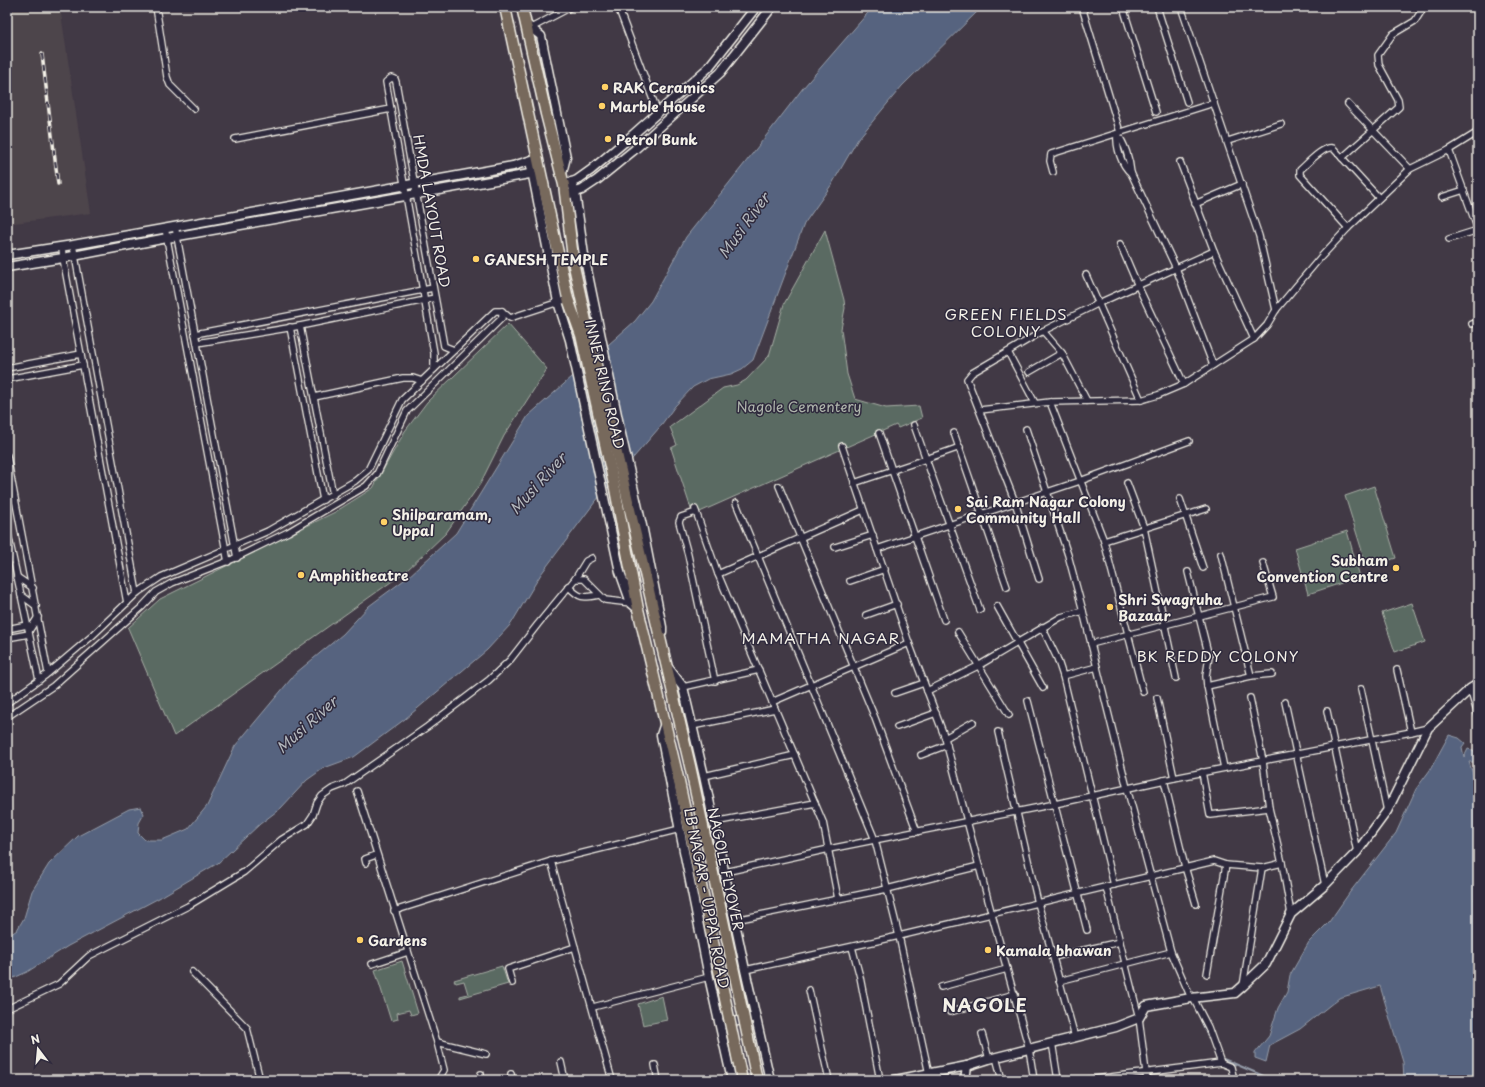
<svg xmlns="http://www.w3.org/2000/svg" width="1485" height="1087" font-family="'Playpen Sans',sans-serif">
<rect width="100%" height="100%" fill="#413945"/>
<filter id="ink" filterUnits="userSpaceOnUse"><feTurbulence type="fractalNoise" baseFrequency=".025" numOctaves="2"/><feDisplacementMap in="SourceGraphic" scale="8" xChannelSelector="R" yChannelSelector="G"/><feConvolveMatrix kernelMatrix="1 2 1 2 8 2 1 2 1" color-interpolation-filters="sRGB"/></filter>
<g filter="url(#ink)">
<path fill="#4d444b" d="M 7,7 L 60,7 L 91,213 L 7,224 Z"/>
<g fill="#5a6b62" stroke="#a7aea5">
<path d="M 825,230 L 844,300 L 845,308 L 841,329 L 847,374 L 855,399 L 886,408 L 919,406 L 922,418 L 898,428 L 896,425 L 693,515 L 671,448 L 677,445 L 670,427 L 723,388 L 737,385 L 746,380 L 769,356 L 784,304 Z"/>
<path d="M 508,324 L 547,369 L 504,436 L 480,484 L 446,533 L 405,572 L 174,736 L 128,628 L 160,599 L 335,512 L 373,488 L 405,431 L 427,402 Z"/>
<path d="M 1374,486 L 1396,558 L 1367,567 L 1345,496 Z"/>
<path d="M 1347,531 L 1360,577 L 1308,594 L 1295,548 Z"/>
<path d="M 1412,603 L 1425,642 L 1395,652 L 1382,613 Z"/>
<path d="M 402,961 L 418,1013 L 411,1015 L 409,1010 L 397,1013 L 398,1019 L 391,1021 L 375,970 Z"/>
<path d="M 502,966 L 508,984 L 460,998 L 460,996 L 468,994 L 464,981 L 456,983 L 454,980 Z"/>
<path d="M 662,996 L 667,1020 L 643,1025 L 638,1004 Z"/>
</g>
<g fill="#56647f" stroke="#959ca9">
<path d="M 873,7 L 982,7 L 902,86 L 858,139 L 832,184 L 804,224 L 753,360 L 742,369 L 731,374 L 708,379 L 693,387 L 675,406 L 659,428 L 595,502 L 541,574 L 511,624 L 487,650 L 405,719 L 354,757 L 324,768 L 307,780 L 281,808 L 260,824 L 218,863 L 159,898 L 68,946 L 27,972 L 7,981 L 7,937 L 17,930 L 24,918 L 32,891 L 49,864 L 78,836 L 129,809 L 141,807 L 144,814 L 139,823 L 138,833 L 145,840 L 162,840 L 188,829 L 207,806 L 235,746 L 296,673 L 343,634 L 369,606 L 408,577 L 456,533 L 528,416 L 635,321 L 651,301 L 686,237 L 749,158 L 803,88 Z"/>
<path d="M 1449,735 L 1459,738 L 1465,743 L 1462,747 L 1464,757 L 1468,749 L 1478,752 L 1476,762 L 1469,762 L 1478,789 L 1478,897 L 1474,899 L 1478,903 L 1478,1080 L 1404,1080 L 1403,1062 L 1380,986 L 1339,998 L 1300,1029 L 1270,1045 L 1266,1062 L 1255,1058 L 1255,1053 L 1269,1036 L 1278,1008 L 1287,992 L 1290,975 L 1309,942 L 1329,922 L 1350,892 L 1396,833 L 1416,789 L 1430,770 Z"/>
</g>
<g fill="none" stroke-linecap="round" stroke-linejoin="round">
<g stroke="#959ca9" stroke-width="2">
<path d="M 1201,1020 L 1210,1040"/>
<path d="M 1221,1058 L 1273,1080"/>
</g>
<g stroke="#f4f1e8" stroke-width="8">
<g id="street">
<path d="M 156,7 L 167,77 L 170,85 L 194,109"/>
<path d="M 618,7 L 658,113"/>
<path d="M 1082,7 L 1120,132"/>
<path d="M 1123,7 L 1156,112"/>
<path d="M 1157,7 L 1187,102"/>
<path d="M 1181,7 L 1259,236 L 1276,310"/>
<path d="M 531,28 L 571,7"/>
<path d="M 1348,104 L 1410,169"/>
<path d="M 1117,134 C 1125,143 1130,161 1131,173 L 1176,268 L 1213,365"/>
<path d="M 1117,134 C 1116,147 1121,165 1131,173"/>
<path d="M 235,139 L 391,109"/>
<path d="M 1228,141 L 1281,124"/>
<path d="M 1449,150 L 1478,230"/>
<path d="M 1342,158 L 1399,107 L 1398,100 L 1379,65 L 1378,55 L 1393,34 L 1415,21 L 1424,7"/>
<path d="M 1180,162 L 1214,251 L 1254,339"/>
<path d="M 1053,172 L 1050,161 L 1051,154 L 1214,103"/>
<path d="M 1442,197 L 1464,190"/>
<path d="M 1195,204 L 1242,184"/>
<path d="M 175,226 L 237,558"/>
<path d="M 165,228 L 228,562"/>
<path d="M 1348,228 L 1300,175 L 1300,170 C 1307,164 1324,145 1333,148 L 1379,198"/>
<path d="M 1449,239 L 1478,230"/>
<path d="M 1120,244 L 1138,286 L 1184,384"/>
<path d="M 73,245 L 137,593"/>
<path d="M 62,246 L 63,258 L 127,603"/>
<path d="M 1086,275 L 1141,400"/>
<path d="M 502,311 L 510,318 L 568,299"/>
<path d="M 1472,324 L 1478,322"/>
<path d="M 300,326 L 333,495"/>
<path d="M 290,327 L 323,500"/>
<path d="M 1043,331 L 1062,353 L 1087,401"/>
<path d="M 195,334 L 433,288"/>
<path d="M 197,343 L 300,326 L 435,298"/>
<path d="M 1008,352 L 1035,403"/>
<path d="M 7,368 L 81,354"/>
<path d="M 434,369 L 434,353 L 386,82 L 391,78 L 395,79 L 396,82 L 444,346 L 454,350"/>
<path d="M 1029,372 L 1062,353"/>
<path d="M 7,379 L 83,365"/>
<path d="M 314,397 L 403,378 L 413,378 L 422,381"/>
<path d="M 1050,402 L 1104,541 L 1143,692"/>
<path d="M 980,410 L 1050,402 L 1141,400 L 1158,395 L 1184,384 L 1254,339 L 1267,325 L 1276,310 L 1320,258 L 1348,228 L 1410,169 L 1449,150 L 1478,132"/>
<path d="M 914,425 L 926,459 L 960,447"/>
<path d="M 1026,429 L 1068,555 L 1083,611 L 1127,788 L 1171,952 L 1191,998"/>
<path d="M 879,433 L 944,620"/>
<path d="M 954,433 L 1007,587"/>
<path d="M 842,446 L 909,643 L 945,738 L 992,915 L 1029,1049 L 1034,1080"/>
<path d="M 7,456 L 48,673"/>
<path d="M 854,483 L 926,459 L 980,610"/>
<path d="M 1127,483 L 1144,528 L 1176,678"/>
<path d="M 779,486 L 875,718 L 917,832"/>
<path d="M 1180,499 L 1203,568"/>
<path d="M 736,503 L 875,840 L 899,936 L 929,1074"/>
<path d="M 695,509 L 718,574 L 823,822 L 838,899"/>
<path d="M 696,512 L 681,517 L 679,522 L 688,555 L 715,681"/>
<path d="M 7,529 L 39,680"/>
<path d="M 1104,541 L 1206,509"/>
<path d="M 835,547 L 873,535"/>
<path d="M 877,549 L 1080,481 L 1189,441"/>
<path d="M 1221,554 L 1251,676"/>
<path d="M 592,558 L 586,561 L 575,579 L 584,579 L 605,600 L 631,603"/>
<path d="M 1188,572 L 1209,657 L 1206,676 L 1207,686 L 1224,768"/>
<path d="M 718,574 L 863,510"/>
<path d="M 17,577 L 33,588"/>
<path d="M 1039,579 L 1015,502 L 967,379 L 972,373 L 1043,331 L 1099,303 L 1214,251"/>
<path d="M 850,581 L 885,569"/>
<path d="M 568,586 C 580,599 583,598 599,595"/>
<path d="M 21,595 L 36,606"/>
<path d="M 997,606 L 1043,688"/>
<path d="M 866,615 L 897,604"/>
<path d="M 1042,627 L 1057,658 L 1063,676 L 1097,667"/>
<path d="M 7,629 L 27,625"/>
<path d="M 29,631 L 38,617"/>
<path d="M 958,632 L 1009,715"/>
<path d="M 7,638 L 29,634"/>
<path d="M 1091,644 L 1273,597 L 1263,563"/>
<path d="M 1397,670 L 1411,732"/>
<path d="M 1063,676 L 1114,885"/>
<path d="M 1207,686 L 1251,676 L 1272,674"/>
<path d="M 683,687 L 759,670"/>
<path d="M 1361,689 L 1387,811"/>
<path d="M 1470,689 L 1478,715"/>
<path d="M 927,691 L 978,666 L 1061,617 L 1083,611"/>
<path d="M 895,693 L 924,683"/>
<path d="M 1157,698 L 1174,778"/>
<path d="M 1250,698 L 1263,761 L 1269,808 L 1282,863 L 1291,914"/>
<path d="M 1028,701 L 1087,930"/>
<path d="M 772,702 L 909,643"/>
<path d="M 1285,702 L 1325,885"/>
<path d="M 7,703 L 46,675 L 92,636 L 137,593 L 161,577 L 268,531 L 355,481 L 368,470 L 402,400 L 495,311 L 502,311 L 502,318 L 407,411 L 377,474 L 366,486 L 288,532 L 233,559 L 172,583 L 156,592 L 142,607 L 53,686 L 7,717"/>
<path d="M 1327,711 L 1357,852"/>
<path d="M 692,726 L 775,709"/>
<path d="M 897,727 L 936,713"/>
<path d="M 998,732 L 1038,903 L 1075,1037"/>
<path d="M 945,738 L 973,722"/>
<path d="M 921,755 L 947,745"/>
<path d="M 1202,772 L 1210,815 L 1269,808"/>
<path d="M 704,776 L 795,755"/>
<path d="M 1164,780 L 1185,867 L 1196,904"/>
<path d="M 357,791 L 437,1042 L 444,1070 L 438,1080"/>
<path d="M 714,822 L 815,803"/>
<path d="M 551,861 L 612,1080"/>
<path d="M 366,863 L 365,859 L 376,855"/>
<path d="M 725,872 L 829,849 L 1055,804 L 1174,778 L 1411,732 L 1428,728"/>
<path d="M 1106,887 L 1139,1018 L 1147,1080"/>
<path d="M 394,911 L 551,861 L 680,829"/>
<path d="M 735,920 L 887,889 L 979,866"/>
<path d="M 852,947 L 860,977 L 880,1080"/>
<path d="M 1053,957 L 1120,942"/>
<path d="M 372,964 L 408,952"/>
<path d="M 745,970 L 899,936 L 1214,861 L 1226,865 L 1262,868 L 1282,863"/>
<path d="M 192,972 L 247,1028 L 260,1080"/>
<path d="M 1207,974 L 1226,865"/>
<path d="M 1059,981 L 1171,952"/>
<path d="M 512,983 L 508,969 L 575,947"/>
<path d="M 1243,986 L 1262,868"/>
<path d="M 941,987 L 1007,969"/>
<path d="M 809,990 L 829,1080"/>
<path d="M 1193,998 L 1208,1027 L 1221,1063"/>
<path d="M 593,1007 L 709,977"/>
<path d="M 7,1009 L 59,984 L 89,956 L 188,906 L 244,872 L 281,840 L 307,824 L 313,815 L 317,803 L 322,796 L 332,789 L 345,784 L 427,727 L 489,680 L 510,660 L 538,624 L 575,579"/>
<path d="M 950,1012 L 1015,994"/>
<path d="M 982,1034 L 989,1059"/>
<path d="M 437,1042 L 486,1054"/>
<path d="M 1052,1042 L 1058,1080"/>
<path d="M 996,1057 L 1002,1080"/>
<path d="M 561,1062 L 565,1080"/>
<path d="M 655,1065 L 658,1080"/>
<path d="M 481,1074 L 481,1080"/>
<path d="M 511,1074 L 512,1080"/>
<path d="M 1087,1080 L 1221,1063 L 1231,1067 L 1234,1080"/>
</g>
</g>
<g stroke="#f4f1e8" stroke-width="11">
<g id="secondary">
<path d="M 526,24 L 541,36 L 566,157 L 562,173"/>
<path d="M 530,161 L 558,302 L 570,340 L 620,572 L 631,603 L 638,609"/>
<path d="M 571,182 L 575,192 L 584,255 L 621,434 L 643,530 L 662,627 L 662,632"/>
<path d="M 567,184 L 577,180 L 591,170 L 628,139 L 708,68 L 756,7"/>
<path d="M 570,194 L 582,190 L 597,180 L 634,150 L 720,73 L 772,7"/>
<path d="M 7,255 L 73,245 L 513,166 L 538,158"/>
<path d="M 7,267 L 63,258 L 167,238 L 541,172"/>
<path d="M 667,666 L 683,687 L 704,776 L 745,970 L 770,1080"/>
<path d="M 665,723 L 661,735 L 709,977 L 732,1080"/>
<path d="M 725,1024 L 755,1017"/>
<path d="M 895,1080 L 967,1066 L 989,1059 L 1116,1027 L 1139,1018 L 1146,1006 L 1191,998 L 1235,993 L 1243,986 L 1266,964 L 1291,914 L 1325,885 L 1357,852 L 1387,811 L 1428,728 L 1470,689 L 1478,684"/>
<path d="M 965,1080 L 967,1066"/>
</g>
</g>
<g stroke="#f4f1e8" stroke-width="13">
<g id="highway">
<path d="M 505,7 L 568,299 L 581,335 L 615,489 L 638,609 L 679,782 L 712,937"/>
<path d="M 522,7 L 546,114 L 564,185 L 574,266 L 588,330 L 690,766 L 726,934"/>
</g>
</g>
<use href="#street" stroke="#2f2a3d" stroke-width="5.5"/>
<use href="#secondary" stroke="#2f2a3d" stroke-width="8"/>
<use href="#highway" stroke="#77695c" stroke-width="10"/>
<g stroke="#f4f1e8" stroke-width="3.5">
<path id="rail" d="M 42,54 L 58,184"/>
</g>
<use href="#rail" stroke="#2f2a3d" stroke-width="2" stroke-dasharray="6" stroke-linecap="butt"/>
<g stroke="#f4f1e8" stroke-width="13" stroke-linecap="butt">
<g id="highway-bridge">
<path d="M 726,934 L 757,1080"/>
<path d="M 712,937 L 742,1080"/>
</g>
</g>
<use href="#highway-bridge" stroke="#77695c" stroke-width="10"/>
</g>
</g>
<g fill="#ffd166" stroke="#2f2a3d" stroke-width="1.5">
<circle cx="605" cy="87" r="4"/>
<circle cx="602" cy="106" r="4"/>
<circle cx="608" cy="139" r="4"/>
<circle cx="476" cy="259" r="4"/>
<circle cx="958" cy="509" r="4"/>
<circle cx="384" cy="522" r="4"/>
<circle cx="1396" cy="568" r="4"/>
<circle cx="301" cy="575" r="4"/>
<circle cx="1110" cy="607" r="4"/>
<circle cx="360" cy="940" r="4"/>
<circle cx="988" cy="950" r="4"/>
</g>
<g text-anchor="middle" dominant-baseline="central" stroke-width="3" stroke-linejoin="round" paint-order="stroke">
<g font-size="14" font-weight="bold" fill="#f4f1e8" stroke="#2f2a3d" text-anchor="start">
<text x="613" y="87">RAK Ceramics</text>
<text x="610" y="106">Marble House</text>
<text x="616" y="139">Petrol Bunk</text>
<text x="484" y="259">GANESH TEMPLE</text>
<text x="966" y="501">Sai Ram Nagar Colony<tspan x="966" dy="16">Community Hall</tspan></text>
<text x="392" y="514">Shilparamam,<tspan x="392" dy="16">Uppal</tspan></text>
<text x="1388" y="560" text-anchor="end">Subham<tspan x="1388" dy="16">Convention Centre</tspan></text>
<text x="309" y="575">Amphitheatre</text>
<text x="1118" y="599">Shri Swagruha<tspan x="1118" dy="16">Bazaar</tspan></text>
<text x="368" y="940">Gardens</text>
<text x="996" y="950">Kamala bhawan</text>
</g>
<g font-size="14" fill="#f4f1e8" stroke="#2f2a3d">
<text transform="translate(432 211) rotate(80)">HMDA LAYOUT ROAD</text>
<text transform="translate(605 384) rotate(77)">INNER RING ROAD</text>
<text transform="translate(726 869) rotate(78)">NAGOLE FLYOVER</text>
<text transform="translate(707 898) rotate(79)">LB NAGAR - UPPAL ROAD</text>
</g>
<g font-size="14" fill="#afb5ac" stroke="#2f2a3d">
<text x="799" y="406">Nagole Cementery</text>
</g>
<g font-size="15" font-style="italic" fill="#b5b9be" stroke="#2f2a3d">
<text transform="translate(743 225) rotate(-54)">Musi River</text>
<text transform="translate(537 483) rotate(-48)">Musi River</text>
<text transform="translate(306 724) rotate(-42)">Musi River</text>
</g>
<g font-size="15" letter-spacing="1" fill="#f4f1e8" stroke="#2f2a3d">
<text x="1006" y="313">GREEN FIELDS<tspan x="1006" dy="17">COLONY</tspan></text>
<text x="821" y="637">MAMATHA NAGAR</text>
<text x="1218" y="655">BK REDDY COLONY</text>
</g>
<g font-size="18" font-weight="bold" letter-spacing="1" fill="#f4f1e8" stroke="#2f2a3d">
<text x="985" y="1004">NAGOLE</text>
</g>
</g>
<rect width="1485" height="1087" fill="none" stroke="#2f2a3d" stroke-width="24"/>
<rect x="12" y="12" width="1461" height="1063" fill="none" stroke="#f4f1e8" stroke-width="1.5" filter="url(#ink)"/>
<g transform="translate(38 1049) rotate(344)" stroke="#2f2a3d" stroke-width="3" paint-order="stroke">
<path d="M0-3L7 15L0 10L-7 15Z" fill="#f4f1e8"/>
<text y="-6" font-size="11" font-weight="bold" text-anchor="middle" fill="#f4f1e8">N</text>
</g>
</svg>
